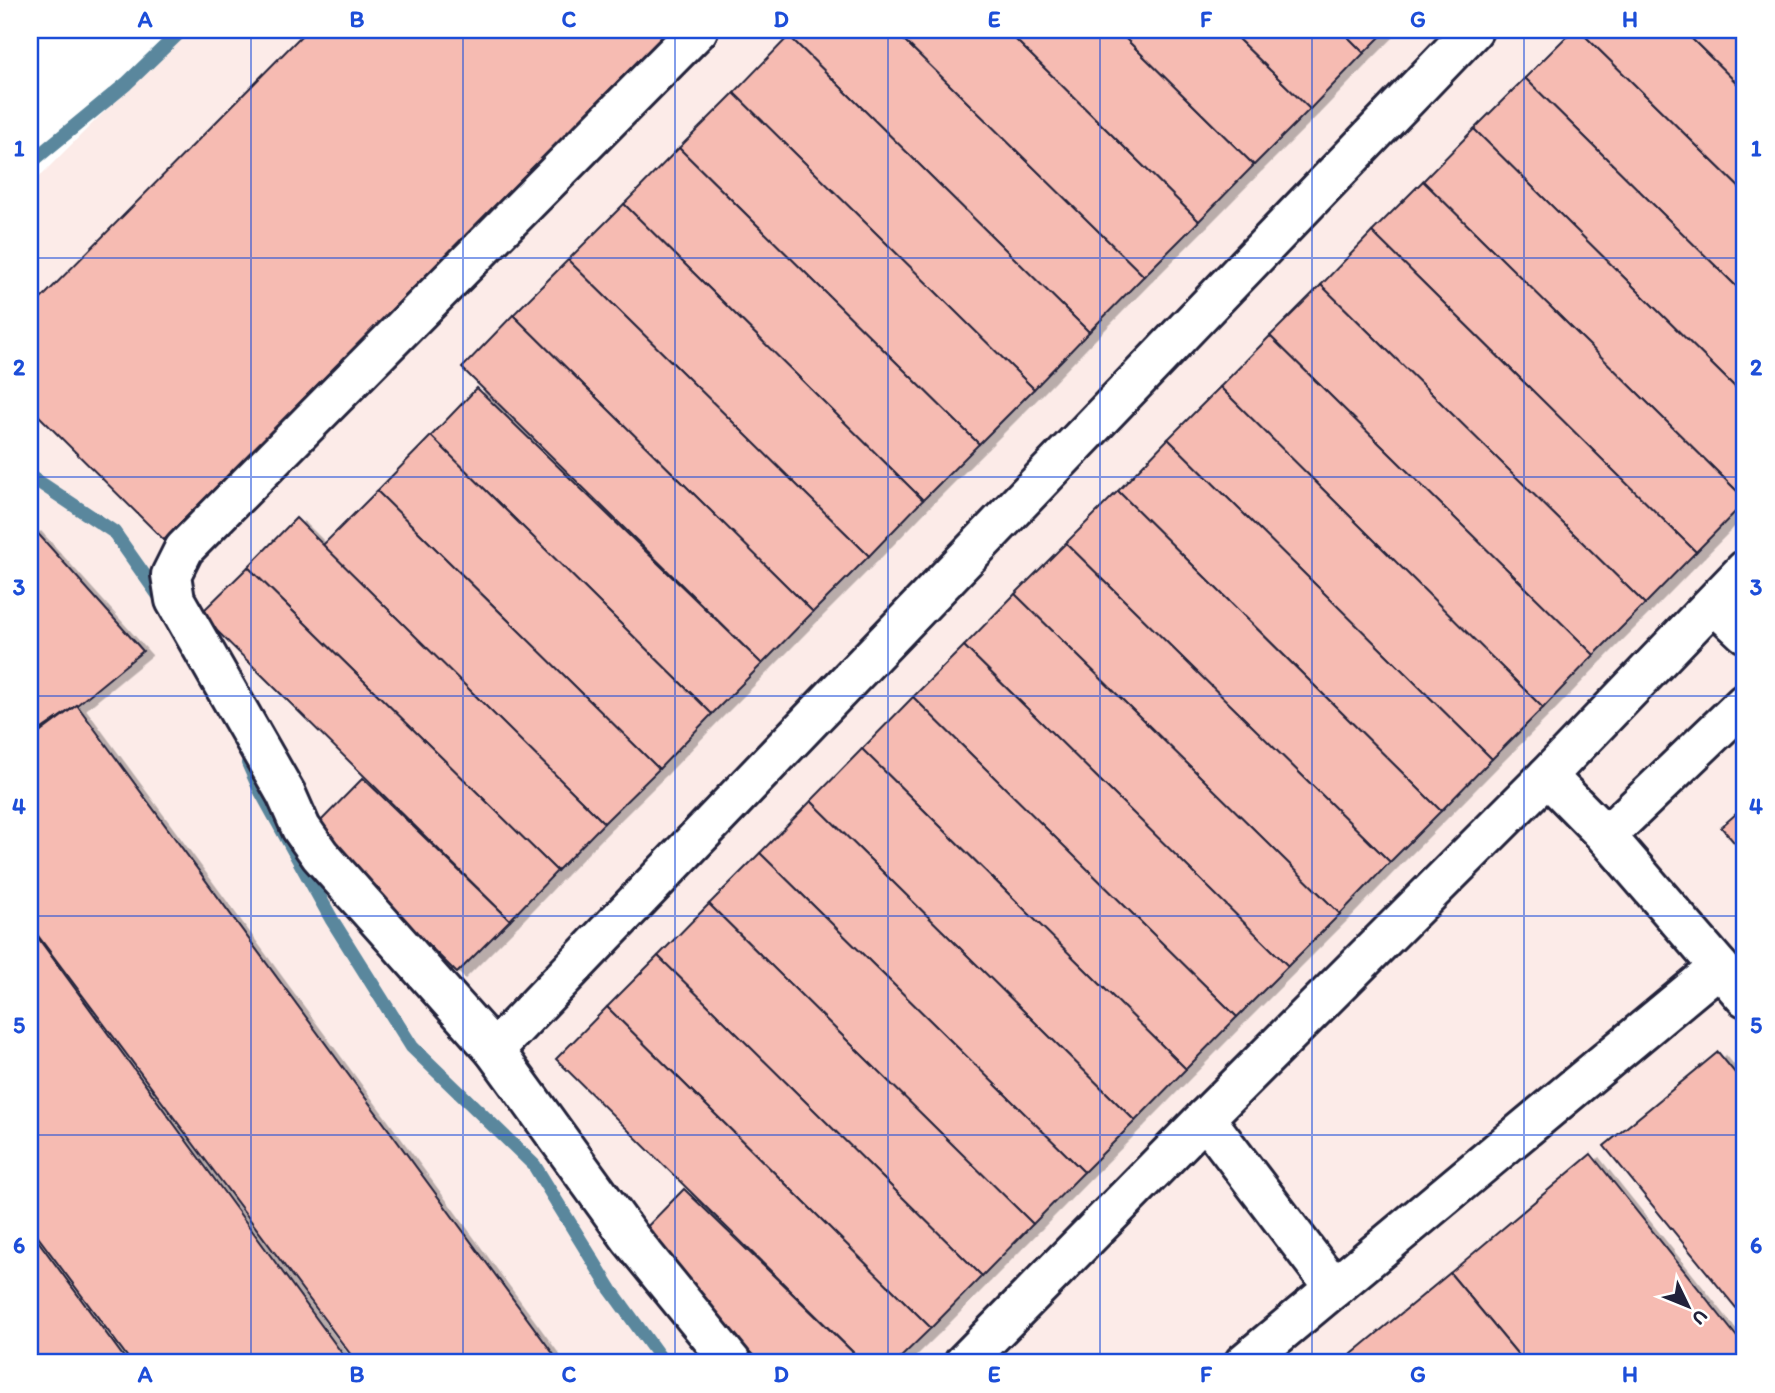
<svg xmlns="http://www.w3.org/2000/svg" width="1775" height="1393" font-family="Itim,sans-serif">
<defs>
<filter id="shadow"><feDropShadow dx="8" dy="4.5" stdDeviation="0" flood-color="#0004"/></filter>
</defs>
<rect width="100%" height="100%" fill="#fff"/>
<filter id="ink" filterUnits="userSpaceOnUse"><feTurbulence type="fractalNoise" baseFrequency=".0143" numOctaves="2"/><feDisplacementMap in="SourceGraphic" scale="14" xChannelSelector="R" yChannelSelector="G"/><feConvolveMatrix kernelMatrix="1 2 1 2 8 2 1 2 1" color-interpolation-filters="sRGB"/></filter>
<g filter="url(#ink)">
<path fill="#fcebe8" d="M 186,30 L 1745,30 L 1745,1363 L 30,1363 L 30,186 Z"/>
<g fill="none" stroke-linecap="round" stroke-linejoin="round">
<g stroke="#5a879d" stroke-width="14">
<path d="M 30,163 L 126,84 L 182,30"/>
<path d="M 30,476 L 114,532 L 164,603"/>
<path d="M 248,763 L 259,788 L 332,920 L 412,1047 L 534,1165 L 611,1290 L 664,1363"/>
</g>
</g>
<g fill="#f6bbb2" stroke="#22223b" stroke-width="2" filter="url(#shadow)">
<path d="M 307,30 L 669,30 L 164,540 L 30,407 L 30,310 Z"/>
<path d="M 795,30 L 894,30 L 1144,276 L 1089,332 L 789,36 Z"/>
<path d="M 894,30 L 1006,30 L 1199,221 L 1144,276 Z"/>
<path d="M 1006,30 L 1117,30 L 1254,165 L 1199,221 Z"/>
<path d="M 1117,30 L 1229,30 L 1310,109 L 1254,165 Z"/>
<path d="M 1229,30 L 1341,30 L 1364,53 L 1310,109 Z"/>
<path d="M 1341,30 L 1387,30 L 1364,53 Z"/>
<path d="M 1573,30 L 1579,30 L 1745,193 L 1745,295 L 1525,78 Z"/>
<path d="M 1579,30 L 1683,30 L 1745,91 L 1745,193 Z"/>
<path d="M 1683,30 L 1745,30 L 1745,91 Z"/>
<path d="M 789,36 L 1089,332 L 1034,389 L 734,93 Z"/>
<path d="M 1525,78 L 1745,295 L 1745,397 L 1474,129 Z"/>
<path d="M 734,93 L 1034,389 L 979,444 L 679,148 Z"/>
<path d="M 1474,129 L 1745,397 L 1745,499 L 1423,181 Z"/>
<path d="M 679,148 L 979,444 L 923,500 L 624,204 Z"/>
<path d="M 1423,181 L 1745,499 L 1745,502 L 1696,552 L 1372,232 Z"/>
<path d="M 624,204 L 923,500 L 869,556 L 568,260 Z"/>
<path d="M 1372,232 L 1696,552 L 1645,604 L 1321,285 Z"/>
<path d="M 568,260 L 869,556 L 813,612 L 513,315 Z"/>
<path d="M 1321,285 L 1645,604 L 1594,655 L 1270,336 Z"/>
<path d="M 513,315 L 813,612 L 762,664 L 462,368 Z"/>
<path d="M 1270,336 L 1594,655 L 1543,708 L 1220,387 Z"/>
<path d="M 1220,387 L 1543,708 L 1492,759 L 1168,439 Z"/>
<path d="M 477,388 L 762,664 L 712,714 L 431,436 Z"/>
<path d="M 431,436 L 712,714 L 659,769 L 377,491 Z"/>
<path d="M 1168,439 L 1492,759 L 1441,811 L 1118,491 Z"/>
<path d="M 377,491 L 659,769 L 604,823 L 323,545 Z"/>
<path d="M 1118,491 L 1441,811 L 1390,862 L 1066,543 Z"/>
<path d="M 296,518 L 604,823 L 557,871 L 248,567 Z"/>
<path d="M 30,528 L 33,528 L 143,651 L 77,705 L 30,737 Z"/>
<path d="M 1066,543 L 1390,862 L 1340,914 L 1015,594 Z"/>
<path d="M 248,567 L 557,871 L 510,920 L 200,614 Z"/>
<path d="M 1015,594 L 1340,914 L 1288,966 L 964,646 Z"/>
<path d="M 964,646 L 1288,966 L 1237,1017 L 913,697 Z"/>
<path d="M 913,697 L 1237,1017 L 1186,1069 L 862,749 Z"/>
<path d="M 77,705 L 560,1363 L 357,1363 L 30,925 L 30,740 Z"/>
<path d="M 862,749 L 1186,1069 L 1135,1121 L 811,801 Z"/>
<path d="M 363,778 L 510,920 L 457,973 L 312,830 Z"/>
<path d="M 811,801 L 1135,1121 L 1084,1172 L 760,853 Z"/>
<path d="M 1745,806 L 1745,855 L 1721,827 Z"/>
<path d="M 760,853 L 1084,1172 L 1033,1224 L 709,904 Z"/>
<path d="M 709,904 L 1033,1224 L 982,1276 L 658,956 Z"/>
<path d="M 30,927 L 349,1363 L 132,1363 L 30,1226 Z"/>
<path d="M 658,956 L 982,1276 L 931,1328 L 607,1007 Z"/>
<path d="M 607,1007 L 931,1328 L 895,1363 L 864,1363 L 556,1059 Z"/>
<path d="M 1718,1052 L 1745,1085 L 1745,1319 L 1604,1146 Z"/>
<path d="M 1591,1154 L 1745,1347 L 1745,1363 L 1525,1363 L 1450,1273 Z"/>
<path d="M 684,1189 L 864,1363 L 761,1363 L 635,1239 Z"/>
<path d="M 30,1230 L 128,1363 L 30,1363 Z"/>
<path d="M 1450,1273 L 1525,1363 L 1341,1363 Z"/>
</g>
<g fill="none" stroke-linecap="round" stroke-linejoin="round">
<g stroke="#22223b" stroke-width="44">
<g id="minor">
<path d="M 698,30 L 184,549 L 171,575 L 175,600 L 286,794 L 301,828 L 320,855 L 494,1050 L 631,1239 L 732,1363"/>
<path d="M 1714,604 L 1745,633"/>
<path d="M 1547,776 L 1606,836 L 1745,997"/>
<path d="M 1606,836 L 1745,703"/>
<path d="M 494,1050 L 1473,30"/>
<path d="M 1205,1118 L 1334,1288"/>
<path d="M 964,1363 L 1205,1118 L 1547,776 L 1745,570"/>
<path d="M 1244,1363 L 1719,967"/>
</g>
</g>
<use href="#minor" stroke="#fff" stroke-width="38"/>
</g>
</g>
<path fill="none" stroke="#1d4ed8" stroke-width="2" stroke-opacity="0.55" d="M 251,30 L 251,1363M 463,30 L 463,1363M 675,30 L 675,1363M 888,30 L 888,1363M 1100,30 L 1100,1363M 1312,30 L 1312,1363M 1524,30 L 1524,1363M 30,258 L 1745,258M 30,477 L 1745,477M 30,696 L 1745,696M 30,916 L 1745,916M 30,1135 L 1745,1135"/>
<rect width="1775" height="1393" fill="none" stroke="#fff" stroke-width="77"/>
<g transform="translate(1688 1306) rotate(133)" stroke="#ffffff" stroke-width="5" paint-order="stroke">
<path d="M0-5L12 26L0 18L-12 26Z" fill="#22223b"/>
<text y="-10" font-size="19" font-weight="bold" text-anchor="middle" fill="#22223b">U</text>
</g>
<rect x="38" y="38" width="1698" height="1316" fill="none" stroke="#1d4ed8" stroke-width="2.5"/>
<g font-size="23" text-anchor="middle" font-weight="bold" fill="#1d4ed8">
<text x="145" y="27">A</text>
<text x="357" y="27">B</text>
<text x="569" y="27">C</text>
<text x="781" y="27">D</text>
<text x="994" y="27">E</text>
<text x="1206" y="27">F</text>
<text x="1418" y="27">G</text>
<text x="1630" y="27">H</text>
<text x="19" y="156">1</text>
<text x="1756" y="156">1</text>
<text x="19" y="375">2</text>
<text x="1756" y="375">2</text>
<text x="19" y="595">3</text>
<text x="1756" y="595">3</text>
<text x="19" y="814">4</text>
<text x="1756" y="814">4</text>
<text x="19" y="1033">5</text>
<text x="1756" y="1033">5</text>
<text x="19" y="1253">6</text>
<text x="1756" y="1253">6</text>
<text x="145" y="1382">A</text>
<text x="357" y="1382">B</text>
<text x="569" y="1382">C</text>
<text x="781" y="1382">D</text>
<text x="994" y="1382">E</text>
<text x="1206" y="1382">F</text>
<text x="1418" y="1382">G</text>
<text x="1630" y="1382">H</text>
</g>
</svg>
